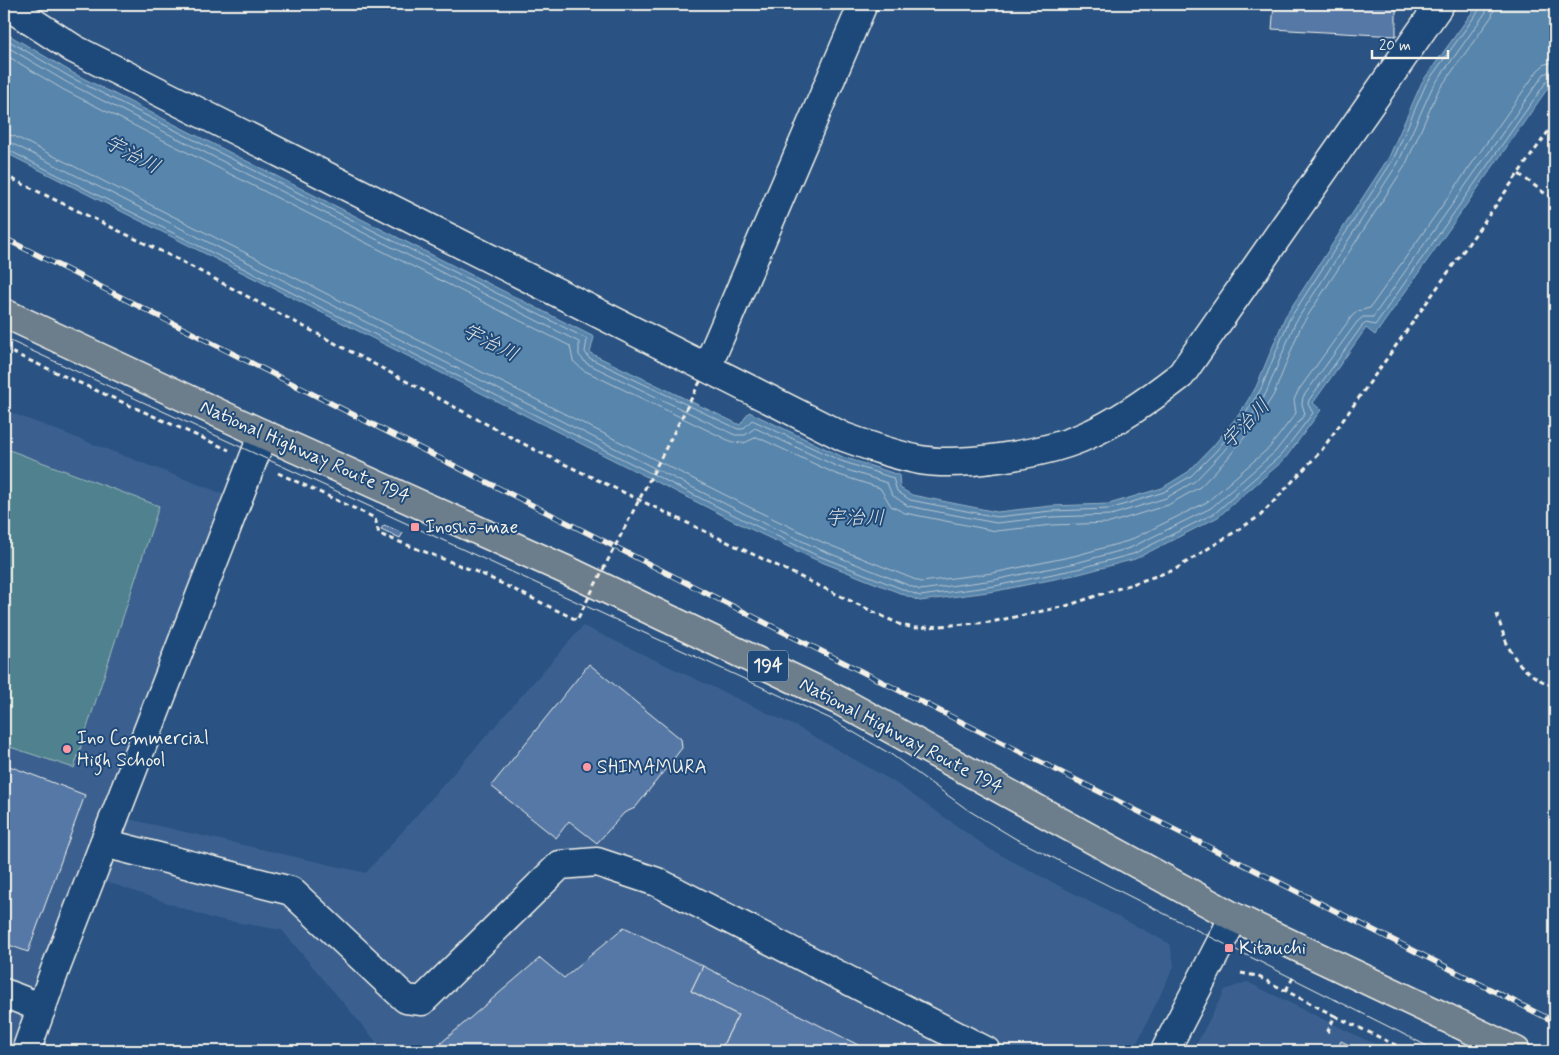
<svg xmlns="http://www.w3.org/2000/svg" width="1559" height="1055" font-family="Mynerve,'Klee One',sans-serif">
<rect width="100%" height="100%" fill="#2a5383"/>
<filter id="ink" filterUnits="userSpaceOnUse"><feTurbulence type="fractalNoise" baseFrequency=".02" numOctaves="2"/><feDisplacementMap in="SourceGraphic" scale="10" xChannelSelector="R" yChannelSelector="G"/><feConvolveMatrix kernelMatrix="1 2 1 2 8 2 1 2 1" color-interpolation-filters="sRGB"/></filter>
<g filter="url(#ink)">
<g fill="#3b6190">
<path d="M 4,410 L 226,495 L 16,1051 L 4,1051 Z"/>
<path d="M 583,626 L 799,728 L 894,782 L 991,850 L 1170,944 L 1174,966 L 1133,1051 L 384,1051 L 282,930 L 211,918 L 105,881 L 128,819 L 366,873 Z"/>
<path d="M 1247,982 L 1347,1031 L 1389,1051 L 1193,1051 L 1225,990 Z"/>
</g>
<path fill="#4f828e" stroke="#a2babb" d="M 4,448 L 159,506 L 74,768 L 4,745 Z"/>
<path fill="#5885ac" stroke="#96b0c4" d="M 1478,4 L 1555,4 L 1555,78 L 1375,335 L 1366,328 L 1313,403 L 1321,410 L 1284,460 L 1218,517 L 1135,559 L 1079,574 L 996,591 L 920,601 L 814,559 L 744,526 L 4,152 L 4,32 L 73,73 L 594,337 L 590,353 L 740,425 L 749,412 L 843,457 L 899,475 L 900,488 L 912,495 L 997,512 L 1051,506 L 1109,504 L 1162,488 L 1188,472 L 1213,446 L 1240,413 L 1256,387 L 1285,317 L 1389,157 L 1422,82 Z"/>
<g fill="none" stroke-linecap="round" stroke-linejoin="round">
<g stroke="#b6c6d0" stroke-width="1">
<path d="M 4,38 L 70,77 L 587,339 L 585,352 L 589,358 L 738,429 L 743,429 L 752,420 L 841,461 L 893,478 L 897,491 L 910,500 L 997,517 L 1051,511 L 1110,509 L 1164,492 L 1191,476 L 1217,450 L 1244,416 L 1261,389 L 1289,320 L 1393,160 L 1426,84 L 1480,9 L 1481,4"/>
<path d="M 4,45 L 68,83 L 579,342 L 579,355 L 586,363 L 735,435 L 745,435 L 755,428 L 838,467 L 887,483 L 892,495 L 908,506 L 996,523 L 1052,517 L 1111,515 L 1166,498 L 1195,481 L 1222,453 L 1249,420 L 1266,393 L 1295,323 L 1398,163 L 1432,88 L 1486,12 L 1488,4"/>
<path d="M 4,54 L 64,90 L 570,346 L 573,361 L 583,370 L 732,442 L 744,443 L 757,437 L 836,474 L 880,488 L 891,506 L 905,513 L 996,531 L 1052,525 L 1110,523 L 1168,505 L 1200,487 L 1227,459 L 1256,423 L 1274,394 L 1301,326 L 1405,166 L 1438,91 L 1492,16 L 1495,4"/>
<path d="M 4,134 L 14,136 L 753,509 L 822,542 L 921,582 L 993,573 L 1074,556 L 1128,541 L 1207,502 L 1270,447 L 1296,413 L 1294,400 L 1298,391 L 1352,316 L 1358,311 L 1370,308 L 1538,70 L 1545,64 L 1555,62"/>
<path d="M 4,141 L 11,143 L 111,193 L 749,516 L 819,549 L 920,590 L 994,580 L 1076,563 L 1130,548 L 1211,508 L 1275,452 L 1305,414 L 1302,404 L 1303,397 L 1357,322 L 1363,317 L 1373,317 L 1544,74 L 1555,69"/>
<path d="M 4,148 L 746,521 L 816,555 L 920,596 L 995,586 L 1077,569 L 1133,554 L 1215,513 L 1280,456 L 1313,413 L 1308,404 L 1309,400 L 1362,326 L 1366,323 L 1375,325 L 1549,78 L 1555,76"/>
</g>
</g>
<g fill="#5478a7" stroke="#f4f1e8">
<path d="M 1274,4 L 1396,4 L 1396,36 L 1272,29 Z"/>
<path d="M 384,525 L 403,533 L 400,538 L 381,529 Z"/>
<path d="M 589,664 L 681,739 L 682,748 L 635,808 L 624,813 L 597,843 L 569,821 L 556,838 L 491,786 Z"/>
<path d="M 4,764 L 85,795 L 28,952 L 4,943 Z"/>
<path d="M 624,927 L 703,966 L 691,991 L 738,1015 L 720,1051 L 447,1051 L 441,1043 L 540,958 L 564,978 Z"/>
<path d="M 703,966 L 870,1051 L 720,1051 L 738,1015 L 691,991 Z"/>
<path d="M 1341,1041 L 1361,1051 L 1336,1051 Z"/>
</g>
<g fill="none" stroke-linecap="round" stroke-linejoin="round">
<g stroke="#f4f1e8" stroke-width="31">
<g id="minor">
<path d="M 5,4 L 74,49 L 844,437 C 869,446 894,455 920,460 C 961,467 1043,454 1081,438 C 1117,423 1150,399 1181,375 L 1440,4"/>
<path d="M 707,367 L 863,4"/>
<path d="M 104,843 L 291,891 L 406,999 L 422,1001 L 560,865 L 597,862 L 657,882 L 986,1051"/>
<path d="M 4,993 L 42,1008"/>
<path d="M 26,1051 L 55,970 L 263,434"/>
<path d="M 1165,1051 L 1234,917"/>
</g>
</g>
<g stroke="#f4f1e8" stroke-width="31">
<path id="highway" d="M 4,313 L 263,434 L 575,574 L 842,702 L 1234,917 L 1516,1051"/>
</g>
<g stroke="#f4f1e8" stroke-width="3" stroke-dasharray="5 4" stroke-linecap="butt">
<path d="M 1519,174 L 1555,201"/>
<path d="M 4,175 L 179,260 L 537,451 L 901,625 L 915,628 L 991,622 L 1066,606 L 1174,570 L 1260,516 L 1321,451 L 1555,122"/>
<path d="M 4,349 L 229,450"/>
<path d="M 278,473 L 375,518 L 379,534 L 482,574"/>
<path d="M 1497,614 C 1508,652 1516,671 1555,687"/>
<path d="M 1241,973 L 1257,976 L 1335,1016 L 1326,1035"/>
<path d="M 1286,990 L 1294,976"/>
<path d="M 1335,1016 L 1408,1051"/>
</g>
<use href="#minor" stroke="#1f4a7a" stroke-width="28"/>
<use href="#highway" stroke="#6c7d8c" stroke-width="28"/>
<path stroke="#f4f1e8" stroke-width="1" d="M 4,338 L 831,719 L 892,755 L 968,810 L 1016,839 L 1437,1051"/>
<g stroke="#f4f1e8" stroke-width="5.5">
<path id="rail" d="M 4,238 L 1555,1022"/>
</g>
<use href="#rail" stroke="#1f4a7a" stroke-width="4" stroke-dasharray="11" stroke-linecap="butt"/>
<path stroke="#f4f1e8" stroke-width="3" stroke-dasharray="5 4" stroke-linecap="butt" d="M 482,574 L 577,620 L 702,378"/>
</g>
</g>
<g fill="#ff9aa2" stroke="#1f4a7a" stroke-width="2">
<rect x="410" y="522" width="10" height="10" rx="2.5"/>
<circle cx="67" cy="749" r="5"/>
<circle cx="587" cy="767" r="5"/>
<rect x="1224" y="943" width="10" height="10" rx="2.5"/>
</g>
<g text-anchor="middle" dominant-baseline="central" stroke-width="4" stroke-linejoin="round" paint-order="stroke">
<rect fill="#1f4a7a" stroke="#b4bfc7" stroke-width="1" x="748" y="650.5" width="40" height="31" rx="4"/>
<g font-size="18" font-weight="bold" fill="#f4f1e8">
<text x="768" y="666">194</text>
</g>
<g font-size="19" fill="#f4f1e8" stroke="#1f4a7a">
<text transform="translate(305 452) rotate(24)">National Highway Route 194</text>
<text transform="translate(901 736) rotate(28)">National Highway Route 194</text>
</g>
<g font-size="19" fill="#f4f1e8" stroke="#1f4a7a" text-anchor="start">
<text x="425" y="527">Inoshō-mae</text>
<text x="77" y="738">Ino Commercial<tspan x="77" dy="22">High School</tspan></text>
<text x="597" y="767">SHIMAMURA</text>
<text x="1239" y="948">Kitauchi</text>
</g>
<g font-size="20" font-style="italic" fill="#dde1df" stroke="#1f4a7a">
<text transform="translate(132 155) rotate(28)">宇治川</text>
<text transform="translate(490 343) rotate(27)">宇治川</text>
<text transform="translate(1246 424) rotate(-46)">宇治川</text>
<text x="855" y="518">宇治川</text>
</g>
</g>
<rect width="1559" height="1055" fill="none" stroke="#1f4a7a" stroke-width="20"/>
<rect x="10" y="10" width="1539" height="1035" fill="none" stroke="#f4f1e8" stroke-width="2" filter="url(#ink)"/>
<path d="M1372 50v8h76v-8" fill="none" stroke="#f4f1e8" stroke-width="2.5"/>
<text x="1379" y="50" font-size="15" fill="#f4f1e8" stroke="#1f4a7a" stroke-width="4" paint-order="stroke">20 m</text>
</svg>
